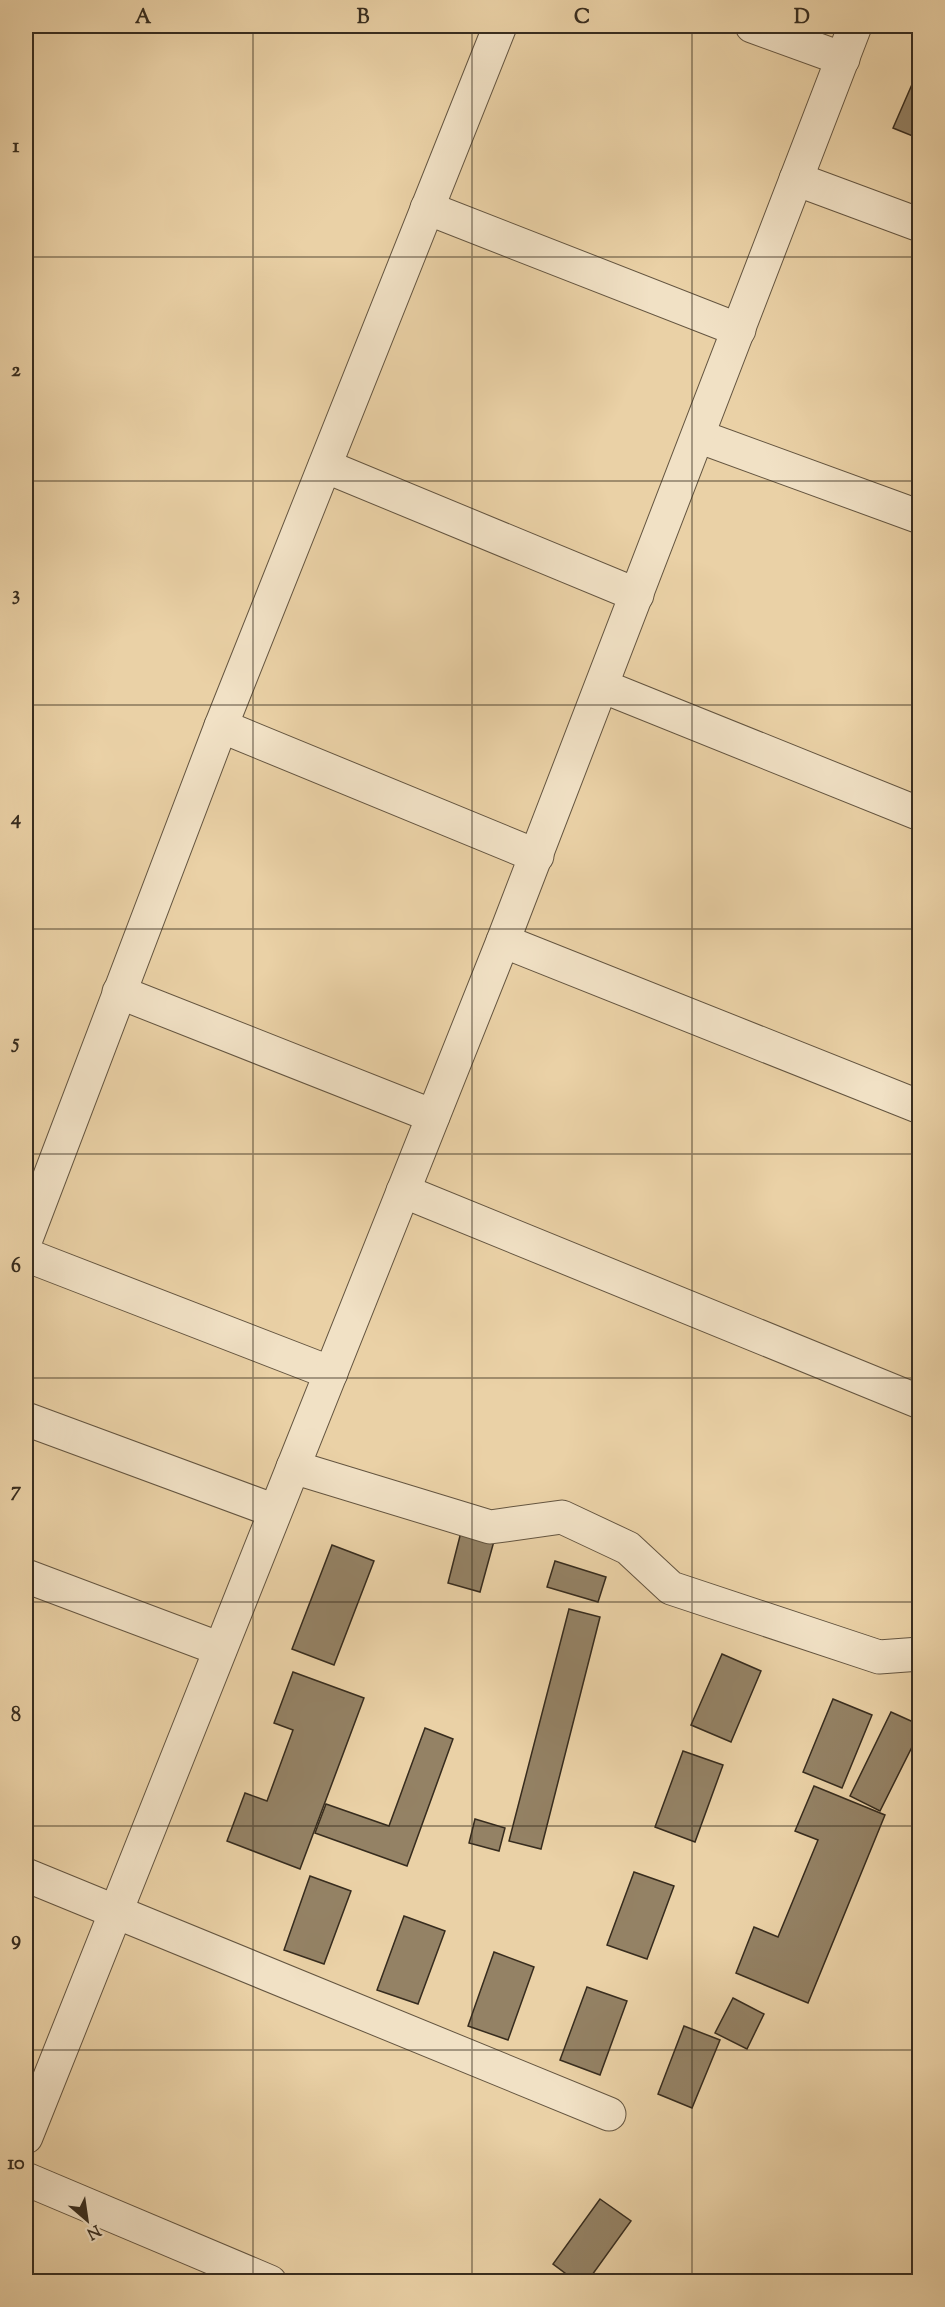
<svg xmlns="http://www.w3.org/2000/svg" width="945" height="2307" font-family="'Sorts Mill Goudy',serif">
<rect width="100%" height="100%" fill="#ead1a6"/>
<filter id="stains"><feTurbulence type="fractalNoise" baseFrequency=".00333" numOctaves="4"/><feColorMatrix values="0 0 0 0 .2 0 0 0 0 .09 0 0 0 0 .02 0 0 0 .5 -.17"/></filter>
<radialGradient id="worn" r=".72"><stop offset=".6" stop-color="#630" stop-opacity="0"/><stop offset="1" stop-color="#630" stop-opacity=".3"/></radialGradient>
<g fill="#948265" stroke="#372c1e" stroke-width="1.5">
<path d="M 920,66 L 920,139 L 893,128 Z"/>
<path d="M 461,1532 L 494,1541 L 480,1592 L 448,1583 Z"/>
<path d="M 332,1545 L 374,1561 L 334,1665 L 292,1649 Z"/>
<path d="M 555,1561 L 606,1577 L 598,1602 L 547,1587 Z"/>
<path d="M 569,1609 L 600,1617 L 541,1849 L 509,1841 Z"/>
<path d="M 722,1654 L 761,1671 L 731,1742 L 691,1725 Z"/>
<path d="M 293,1672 L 364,1698 L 300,1869 L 227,1841 L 245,1793 L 267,1801 L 293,1730 L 274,1723 Z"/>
<path d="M 833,1699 L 872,1715 L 842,1788 L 803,1772 Z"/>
<path d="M 891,1712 L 920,1725 L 920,1731 L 880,1811 L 850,1796 Z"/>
<path d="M 425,1728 L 453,1739 L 407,1866 L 315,1833 L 326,1804 L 389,1826 Z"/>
<path d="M 683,1751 L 723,1765 L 695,1842 L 655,1827 Z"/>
<path d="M 814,1786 L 885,1815 L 808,2003 L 736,1973 L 754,1927 L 778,1937 L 818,1840 L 795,1831 Z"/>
<path d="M 475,1819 L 505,1828 L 499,1851 L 469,1843 Z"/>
<path d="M 634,1872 L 674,1886 L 647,1959 L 607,1945 Z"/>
<path d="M 310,1876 L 351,1891 L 324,1964 L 284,1950 Z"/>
<path d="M 404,1916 L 445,1931 L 418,2004 L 377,1990 Z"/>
<path d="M 494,1952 L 534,1967 L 508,2040 L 468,2026 Z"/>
<path d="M 587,1987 L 627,2001 L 600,2075 L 560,2060 Z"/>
<path d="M 733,1998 L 764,2014 L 747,2049 L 715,2033 Z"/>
<path d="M 684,2026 L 720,2040 L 692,2108 L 658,2094 Z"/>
<path d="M 600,2199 L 631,2221 L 587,2282 L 577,2282 L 553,2264 Z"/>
</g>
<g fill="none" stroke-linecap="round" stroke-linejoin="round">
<g stroke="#645540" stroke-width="35">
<g id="street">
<path d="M 752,26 L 843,59"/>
<path d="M 796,179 L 920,225"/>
<path d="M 427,208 L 739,330"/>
<path d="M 698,436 L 920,517"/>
<path d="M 325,466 L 637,595"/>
<path d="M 602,686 L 920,814"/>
<path d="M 221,726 L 537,856"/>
<path d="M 503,941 L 920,1107"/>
<path d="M 119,992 L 433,1116"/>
<path d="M 403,1191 L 920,1402"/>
<path d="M 26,1239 L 221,726 L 500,26"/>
<path d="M 26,1255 L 331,1373"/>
<path d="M 26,1419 L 275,1511"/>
<path d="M 293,1467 L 490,1527 L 562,1517 L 628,1548 L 671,1588 L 879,1657 L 920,1654"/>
<path d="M 26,1576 L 220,1649"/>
<path d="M 26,1875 L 609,2114"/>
<path d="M 26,2137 L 503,941 L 855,26"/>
<path d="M 26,2179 L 270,2282"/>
</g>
</g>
<use href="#street" stroke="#f1e1c5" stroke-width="33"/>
</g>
<path fill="none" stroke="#372c1e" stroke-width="1.5" stroke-opacity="0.55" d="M 253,26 L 253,2282M 472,26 L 472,2282M 692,26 L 692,2282M 26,257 L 920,257M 26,481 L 920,481M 26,705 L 920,705M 26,929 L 920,929M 26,1154 L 920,1154M 26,1378 L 920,1378M 26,1602 L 920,1602M 26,1826 L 920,1826M 26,2050 L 920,2050"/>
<rect width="945" height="2307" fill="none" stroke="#ead1a6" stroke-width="66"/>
<g transform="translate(87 2220) rotate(151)" stroke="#f1e1c5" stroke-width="4.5" paint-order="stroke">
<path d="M0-4.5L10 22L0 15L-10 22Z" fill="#372c1e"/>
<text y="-9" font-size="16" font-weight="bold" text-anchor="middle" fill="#372c1e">N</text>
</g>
<rect x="33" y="33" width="879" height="2241" fill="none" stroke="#372c1e" stroke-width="2"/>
<g font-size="20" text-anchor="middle" font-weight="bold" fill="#372c1e">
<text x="143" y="23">A</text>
<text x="363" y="23">B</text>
<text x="582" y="23">C</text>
<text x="802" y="23">D</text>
<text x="16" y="152">1</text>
<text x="16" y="376">2</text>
<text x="16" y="600">3</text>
<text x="16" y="824">4</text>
<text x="16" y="1048">5</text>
<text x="16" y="1272">6</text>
<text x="16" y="1496">7</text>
<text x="16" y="1721">8</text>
<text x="16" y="1945">9</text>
<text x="16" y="2169">10</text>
</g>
<rect width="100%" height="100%" filter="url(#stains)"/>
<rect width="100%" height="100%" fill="url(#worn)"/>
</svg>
